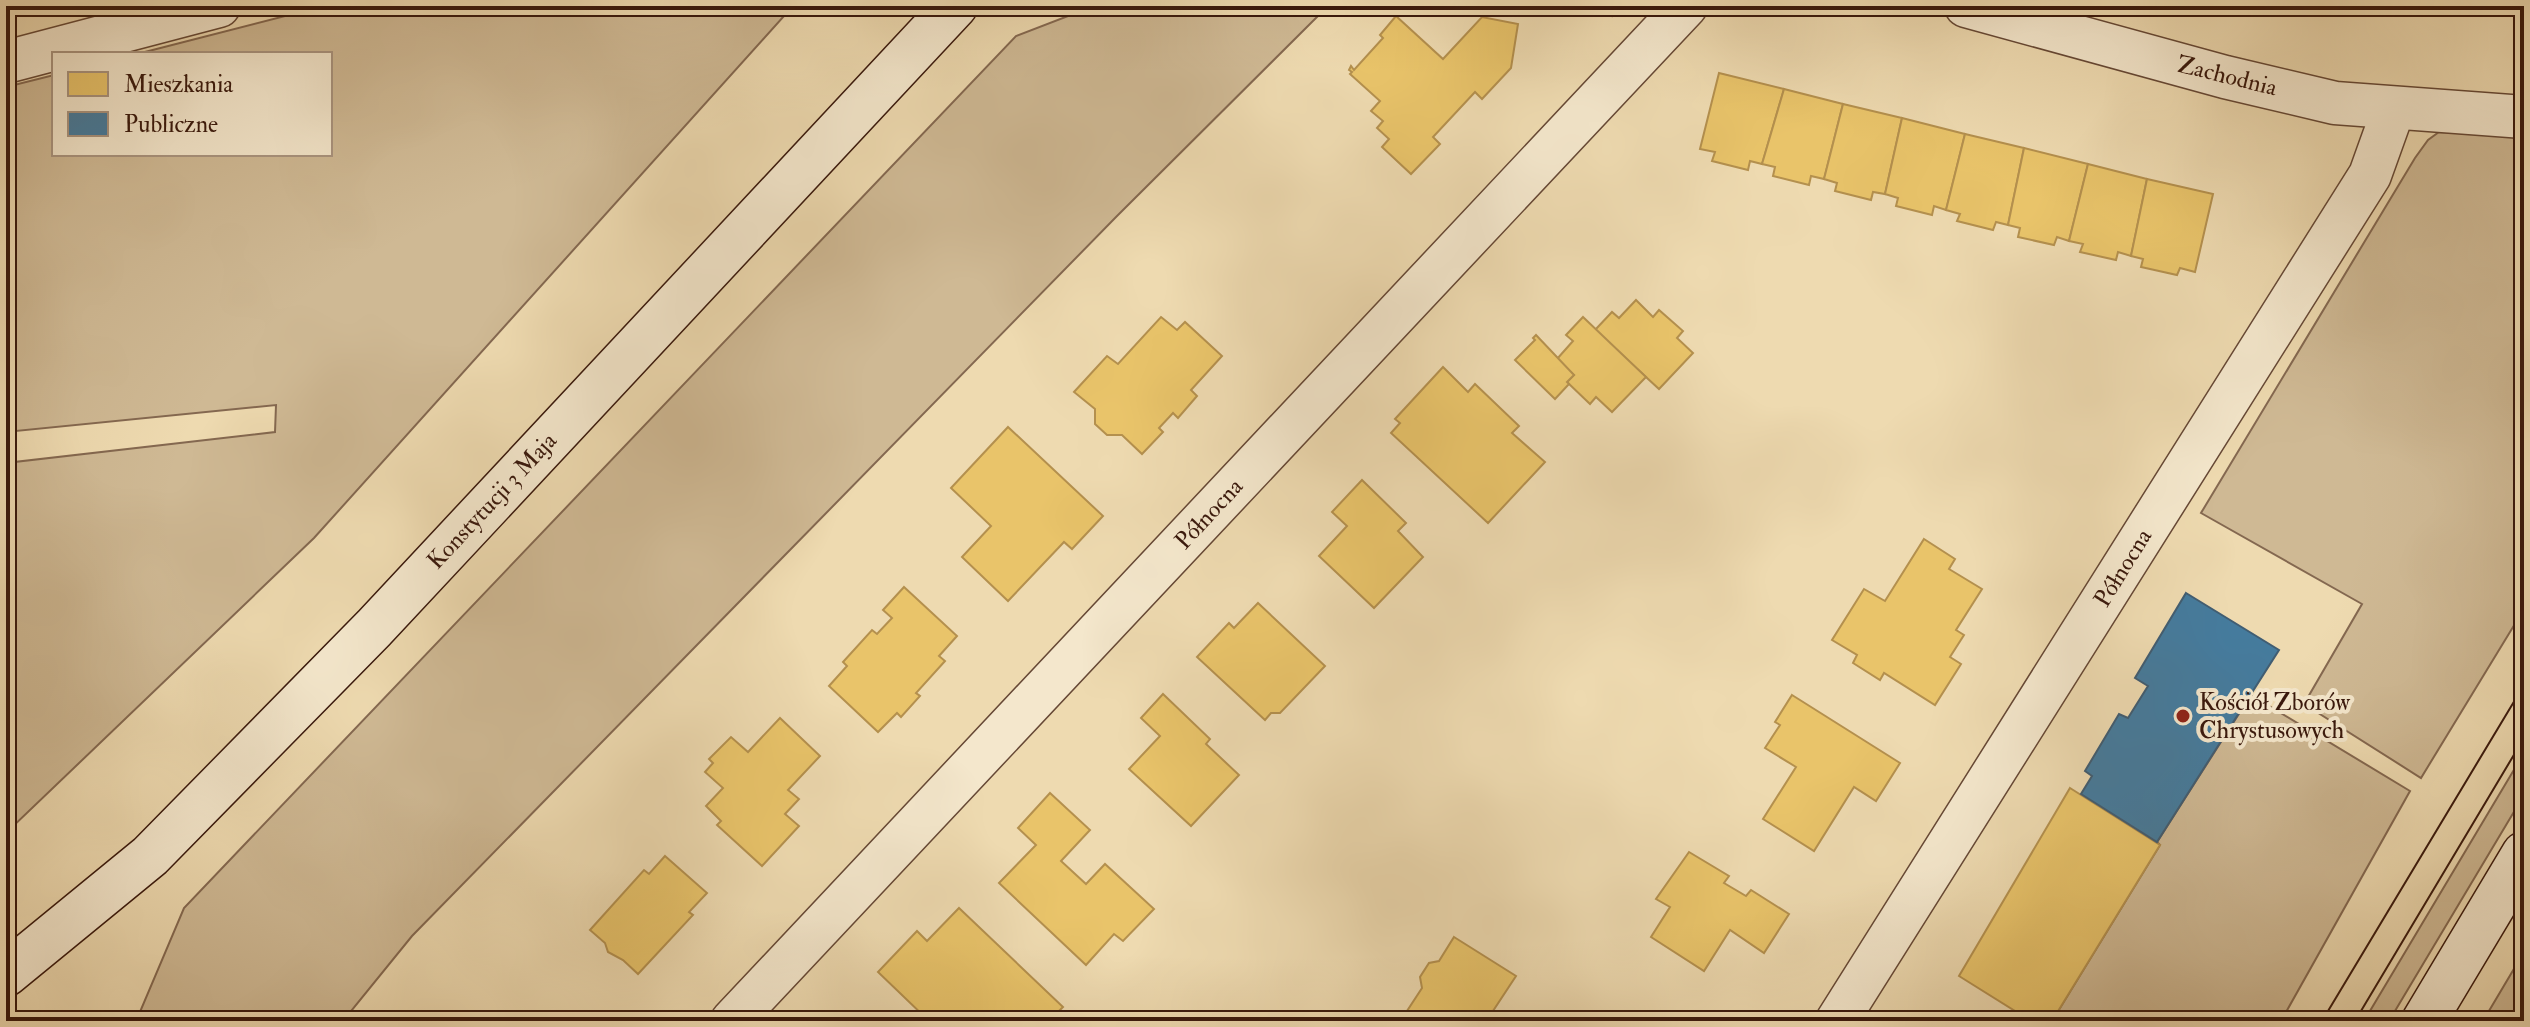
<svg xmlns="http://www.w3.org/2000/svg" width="2530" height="1027" font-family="'IM FELL Double Pica',serif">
<rect width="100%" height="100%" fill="#eedab0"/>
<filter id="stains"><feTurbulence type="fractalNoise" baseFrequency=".0025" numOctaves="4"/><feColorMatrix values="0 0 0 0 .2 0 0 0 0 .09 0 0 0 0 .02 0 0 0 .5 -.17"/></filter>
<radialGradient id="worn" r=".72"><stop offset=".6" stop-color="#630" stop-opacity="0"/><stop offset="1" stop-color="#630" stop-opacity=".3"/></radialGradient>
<g fill="#cfb994" stroke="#846850" stroke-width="2">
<path d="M 82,6 L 147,6 L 95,20 Z"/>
<path d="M 324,6 L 793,6 L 314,538 L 6,833 L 6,463 L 275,432 L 276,405 L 6,432 L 6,87 L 54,75 L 54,154 L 330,154 L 330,54 L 137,54 Z"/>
<path d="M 1094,6 L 1328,6 L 1117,216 L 412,936 L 343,1021 L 130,1021 L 140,1012 L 184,908 L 1016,36 Z"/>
<path d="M 1560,6 L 1617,6 L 1612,16 Z"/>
<path d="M 2439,132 L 2524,135 L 2524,609 L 2421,778 L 2304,704 L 2362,604 L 2201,513 L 2415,158 L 2428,140 Z"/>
<path d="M 2251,695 L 2410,791 L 2281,1021 L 2052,1021 L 2160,845 L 2157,842 Z"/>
<path d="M 2524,753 L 2524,795 L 2389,1021 L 2364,1021 Z"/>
<path d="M 2524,952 L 2524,1021 L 2483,1021 Z"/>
</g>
<g fill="#e9c46a" stroke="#b4904e" stroke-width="2">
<path d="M 1396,16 L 1443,59 L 1482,17 L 1518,24 L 1511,68 L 1482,99 L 1475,92 L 1433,137 L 1440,144 L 1411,174 L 1382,147 L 1389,139 L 1377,128 L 1383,121 L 1371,111 L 1380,101 L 1350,74 L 1352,72 L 1349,70 L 1351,66 L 1354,70 L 1383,38 L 1380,35 Z"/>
<path d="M 1719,73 L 1784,89 L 1762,164 L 1750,161 L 1748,170 L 1712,161 L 1715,152 L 1700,149 Z"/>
<path d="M 1784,89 L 1843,104 L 1824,179 L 1811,176 L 1809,185 L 1773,176 L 1775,167 L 1762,164 Z"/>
<path d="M 1843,104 L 1902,118 L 1885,194 L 1873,192 L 1871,200 L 1835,191 L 1837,183 L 1824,179 Z"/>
<path d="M 1902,118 L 1965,134 L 1946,210 L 1934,206 L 1932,215 L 1896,206 L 1898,198 L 1885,194 Z"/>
<path d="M 1965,134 L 2024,148 L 2008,225 L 1996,222 L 1993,230 L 1957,221 L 1960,214 L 1946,210 Z"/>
<path d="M 2024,148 L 2088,164 L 2069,241 L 2057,237 L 2054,245 L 2018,237 L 2020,228 L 2008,225 Z"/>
<path d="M 2088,164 L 2147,179 L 2131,256 L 2118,252 L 2116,260 L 2080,252 L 2083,244 L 2069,241 Z"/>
<path d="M 2147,179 L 2213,194 L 2195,272 L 2180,268 L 2177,275 L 2141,267 L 2143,259 L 2131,256 Z"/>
<path d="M 1636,300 L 1653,317 L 1659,310 L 1683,331 L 1677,338 L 1693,353 L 1659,389 L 1595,330 L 1612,312 L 1619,318 Z"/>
<path d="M 1161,317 L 1177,330 L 1185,322 L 1222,356 L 1191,390 L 1197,396 L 1178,418 L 1173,413 L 1159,428 L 1163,432 L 1142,454 L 1122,435 L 1107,435 L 1095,424 L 1095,409 L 1074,392 L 1107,356 L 1118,364 Z"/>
<path d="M 1583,317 L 1646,377 L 1612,412 L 1596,397 L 1590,404 L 1567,382 L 1574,375 L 1557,359 L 1573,341 L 1566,335 Z"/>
<path d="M 1536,335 L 1574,375 L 1567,382 L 1569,384 L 1555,399 L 1515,360 L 1535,340 L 1533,338 Z"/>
<path d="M 1443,367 L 1468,392 L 1475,384 L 1519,426 L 1512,433 L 1545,462 L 1488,523 L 1391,433 L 1400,423 L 1395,419 Z"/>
<path d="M 1008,427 L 1103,516 L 1072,549 L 1064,542 L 1008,601 L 962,557 L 991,526 L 951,488 Z"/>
<path d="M 1362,480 L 1406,523 L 1398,531 L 1423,557 L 1374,608 L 1319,556 L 1347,526 L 1332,512 Z"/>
<path d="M 1924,539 L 1955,559 L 1949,569 L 1982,589 L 1956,630 L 1964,635 L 1950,657 L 1961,664 L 1935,705 L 1884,673 L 1880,680 L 1853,663 L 1857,655 L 1832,640 L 1864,589 L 1885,601 Z"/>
<path d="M 904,587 L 957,636 L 939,656 L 945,661 L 916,693 L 920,696 L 901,717 L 897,713 L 878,732 L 829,686 L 847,666 L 843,662 L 872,630 L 877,634 L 892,618 L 883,610 Z"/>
<path d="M 1258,603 L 1325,666 L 1280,713 L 1271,713 L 1265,720 L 1197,657 L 1229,623 L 1234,628 Z"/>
<path d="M 1163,694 L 1210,739 L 1206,744 L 1239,775 L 1191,826 L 1129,769 L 1160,736 L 1141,718 Z"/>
<path d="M 1792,695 L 1900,763 L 1876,801 L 1854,787 L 1814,851 L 1763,819 L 1796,767 L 1765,748 L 1780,725 L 1775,722 Z"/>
<path d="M 780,718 L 820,756 L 788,790 L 799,799 L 785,814 L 799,826 L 762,866 L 717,825 L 721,821 L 706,806 L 723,788 L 705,772 L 713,763 L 709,759 L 731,737 L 748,752 Z"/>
<path d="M 2070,788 L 2160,845 L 2052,1021 L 2031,1021 L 1959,976 Z"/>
<path d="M 1050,793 L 1090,830 L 1061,861 L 1086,884 L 1105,864 L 1154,909 L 1123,941 L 1114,934 L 1086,965 L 999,883 L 1036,845 L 1018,828 Z"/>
<path d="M 1689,852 L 1729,876 L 1724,883 L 1746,896 L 1751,890 L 1789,914 L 1764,953 L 1730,930 L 1704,971 L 1651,937 L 1670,907 L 1656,899 Z"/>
<path d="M 665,856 L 707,893 L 689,912 L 693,915 L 638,974 L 623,960 L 608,952 L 605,943 L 590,930 L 644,870 L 649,874 Z"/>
<path d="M 959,908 L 1063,1007 L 1049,1021 L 973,1021 L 964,1013 L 956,1021 L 929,1021 L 878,972 L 917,931 L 927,941 Z"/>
<path d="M 1454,937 L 1516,976 L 1493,1011 L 1509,1021 L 1422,1021 L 1407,1011 L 1422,988 L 1420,977 L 1429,963 L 1439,961 Z"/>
</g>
<path fill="#457b9d" stroke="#415d72" stroke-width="2" d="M 2186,593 L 2279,650 L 2157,842 L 2081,794 L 2092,776 L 2085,771 L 2119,714 L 2128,718 L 2148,686 L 2135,678 Z"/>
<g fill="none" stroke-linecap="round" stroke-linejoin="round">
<g stroke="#664835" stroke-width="45">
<g id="street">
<path d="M 1966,6 L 2225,77 L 2335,103 L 2524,117"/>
<path d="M 6,62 L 219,6"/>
<path d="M 732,1021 L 1686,6"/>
<path d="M 1837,1021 L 2370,175 L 2394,108"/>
</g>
</g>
<g stroke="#39180c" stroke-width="47">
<g id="secondary">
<path d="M 6,974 L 150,856 L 374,628 L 955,6"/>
<path d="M 2424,1021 L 2524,854"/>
</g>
</g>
<use href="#street" stroke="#f4e7cc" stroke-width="42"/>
<use href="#secondary" stroke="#f4e7cc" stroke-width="44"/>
<g stroke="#39180c" stroke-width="2">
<path d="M 2322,1021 L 2524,685"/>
<path d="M 2355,1021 L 2524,738"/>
</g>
</g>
<circle fill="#8f2418" stroke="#f4e7cc" stroke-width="3" cx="2183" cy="716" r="8"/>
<g text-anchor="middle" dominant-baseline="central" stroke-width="8" stroke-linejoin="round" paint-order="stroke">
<g font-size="24" fill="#39180c" stroke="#f4e7cc">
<text transform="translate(2227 76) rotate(14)">Zachodnia</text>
<text transform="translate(492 501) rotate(-47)">Konstytucji 3 Maja</text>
<text transform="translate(1209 514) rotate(-47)">Północna</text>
<text transform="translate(2123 568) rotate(-58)">Północna</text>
</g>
<g font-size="24" fill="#39180c" stroke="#f4e7cc" text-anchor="start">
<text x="2199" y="702">Kościół Zborów<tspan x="2199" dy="28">Chrystusowych</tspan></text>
</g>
</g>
<rect width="2530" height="1027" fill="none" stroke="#eedab0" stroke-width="32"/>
<rect x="8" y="8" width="2514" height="1011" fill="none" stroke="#39180c" stroke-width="4"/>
<rect x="16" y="16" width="2498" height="995" fill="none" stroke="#39180c" stroke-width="2"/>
<rect x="52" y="52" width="280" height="104" fill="#f4e7cc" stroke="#a9947f" stroke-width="2"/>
<rect x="68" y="72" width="40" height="24" fill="#e9c46a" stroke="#a9947f" stroke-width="2"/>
<text x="124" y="92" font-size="24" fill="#39180c">Mieszkania</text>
<rect x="68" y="112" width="40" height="24" fill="#457b9d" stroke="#a9947f" stroke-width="2"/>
<text x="124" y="132" font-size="24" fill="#39180c">Publiczne</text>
<rect width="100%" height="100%" filter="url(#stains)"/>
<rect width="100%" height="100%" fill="url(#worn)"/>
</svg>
